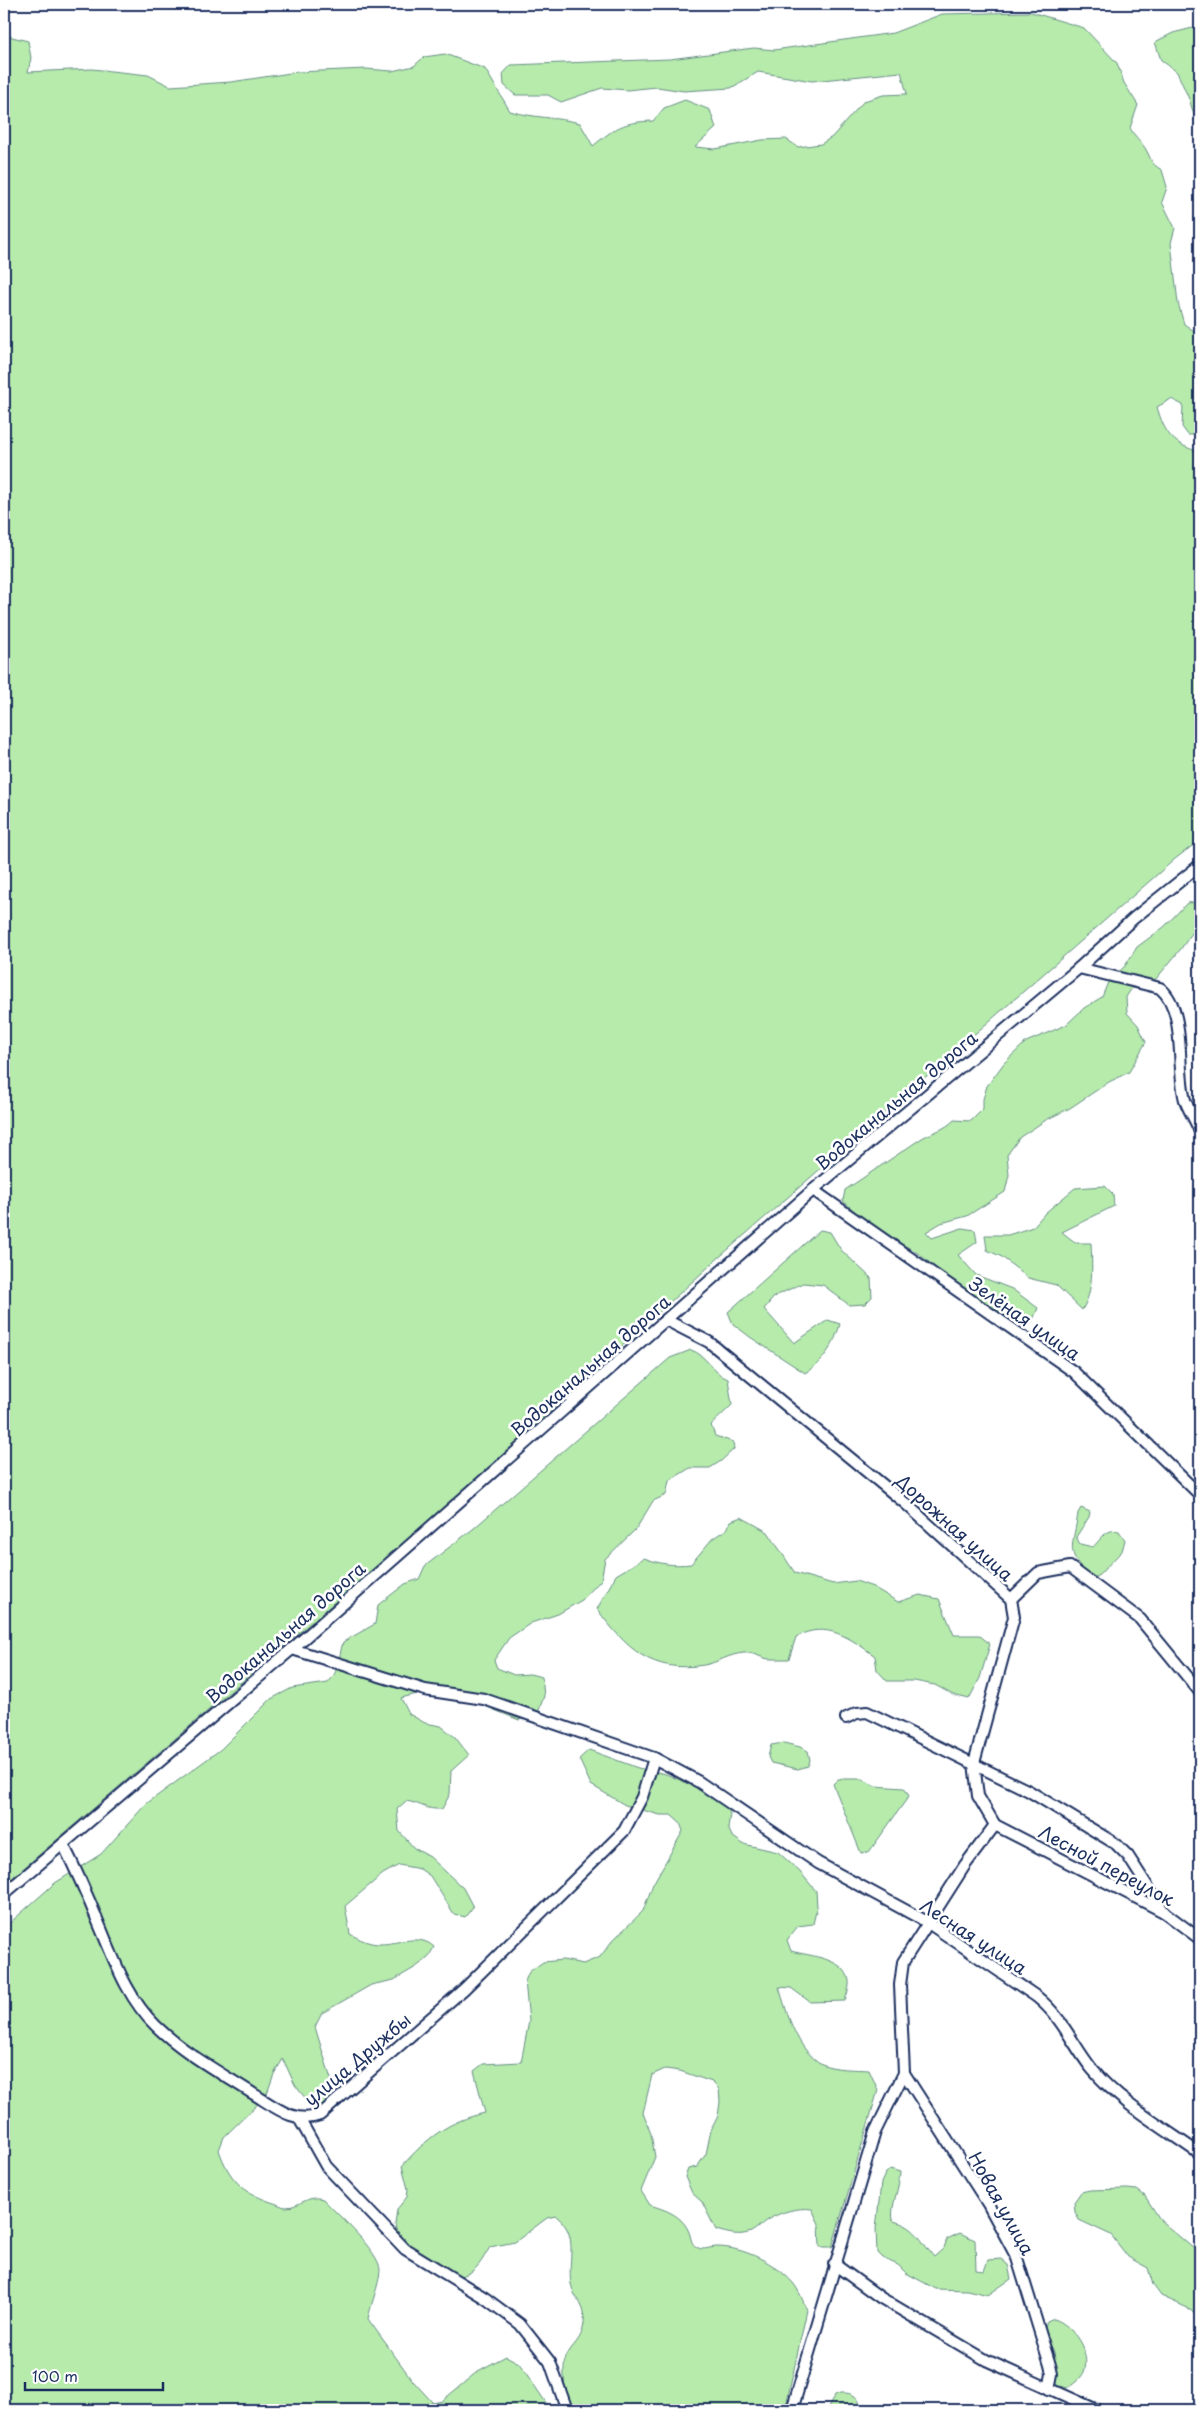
<svg xmlns="http://www.w3.org/2000/svg" width="1204" height="2414" font-family="'Playpen Sans',sans-serif">
<rect width="100%" height="100%" fill="#fff"/>
<filter id="ink" filterUnits="userSpaceOnUse"><feTurbulence type="fractalNoise" baseFrequency=".02" numOctaves="2"/><feDisplacementMap in="SourceGraphic" scale="10" xChannelSelector="R" yChannelSelector="G"/><feConvolveMatrix kernelMatrix="1 2 1 2 8 2 1 2 1" color-interpolation-filters="sRGB"/></filter>
<g filter="url(#ink)">
<g fill="#b6ebac" stroke="#688d85">
<path d="M 1031,12 L 1084,28 L 1117,63 L 1124,83 L 1138,105 L 1130,128 C 1134,136 1141,141 1145,148 C 1152,159 1149,163 1162,170 L 1167,187 L 1162,202 L 1175,228 L 1171,243 L 1178,303 L 1184,324 L 1200,335 L 1200,435 L 1188,435 L 1182,427 L 1183,405 L 1171,399 L 1157,407 C 1165,434 1172,444 1200,452 L 1200,840 L 1175,859 L 715,1261 L 438,1514 L 4,1885 L 4,35 L 28,41 L 31,58 L 28,72 L 92,69 L 130,73 L 148,75 L 170,86 L 231,82 L 297,72 L 366,69 L 392,71 L 414,66 L 424,57 L 445,54 L 485,69 L 510,111 C 533,118 556,117 580,123 L 593,146 C 616,127 623,122 653,121 L 664,108 L 685,100 L 710,110 L 716,128 L 695,147 L 715,149 L 762,140 L 786,139 L 798,147 L 821,144 L 832,137 L 864,101 L 883,95 L 907,94 L 901,72 L 812,81 L 758,72 L 731,88 L 684,91 L 657,87 L 627,90 L 602,88 L 561,102 L 548,95 L 515,95 L 504,85 L 503,74 L 511,65 L 670,59 L 754,48 L 774,50 L 893,33 L 942,14 Z"/>
<path d="M 1200,26 L 1200,133 L 1189,99 L 1177,72 L 1161,60 L 1155,42 L 1173,33 Z"/>
<path d="M 1200,902 L 1200,922 L 1180,950 L 1156,979 L 1134,985 L 1126,997 L 1127,1013 L 1138,1025 L 1146,1042 L 1129,1072 L 1109,1082 L 1070,1108 L 1046,1120 L 1020,1137 L 1007,1155 L 1009,1175 L 1005,1192 L 967,1216 L 941,1223 L 926,1232 L 932,1238 L 962,1228 L 975,1230 L 977,1242 L 958,1255 L 976,1275 L 1012,1289 L 1038,1308 L 1032,1322 C 990,1321 950,1279 919,1254 C 910,1247 898,1243 888,1238 C 872,1228 858,1214 843,1201 L 845,1190 L 922,1138 C 935,1131 944,1130 954,1120 L 971,1121 L 983,1109 L 983,1099 L 987,1086 L 1004,1063 L 1026,1042 L 1066,1025 L 1084,1008 L 1102,997 L 1108,982 L 1125,966 L 1137,947 L 1164,927 L 1187,903 Z"/>
<path d="M 1105,1186 L 1113,1194 L 1114,1206 L 1062,1232 L 1076,1243 L 1091,1243 C 1092,1265 1094,1291 1082,1310 L 1056,1285 L 1028,1278 L 1002,1257 L 987,1250 L 985,1235 L 1008,1235 L 1033,1227 L 1045,1213 L 1075,1188 Z"/>
<path d="M 820,1230 L 830,1232 L 841,1250 L 871,1278 L 872,1297 L 865,1304 L 849,1305 L 823,1285 L 803,1283 L 775,1296 L 764,1309 L 794,1343 L 828,1320 L 840,1324 C 835,1343 823,1363 805,1373 L 750,1337 L 733,1324 L 728,1312 Z"/>
<path d="M 691,1350 C 707,1355 712,1373 728,1379 L 732,1405 L 711,1425 L 715,1436 L 733,1442 L 734,1449 L 721,1461 L 710,1468 L 690,1468 L 669,1481 L 666,1495 L 653,1501 L 636,1529 L 605,1559 L 601,1580 L 582,1600 L 558,1614 L 531,1623 L 509,1638 L 494,1660 L 497,1668 L 514,1675 L 530,1674 L 542,1677 L 544,1696 L 538,1713 L 519,1720 L 460,1696 L 435,1698 L 421,1693 L 401,1698 L 409,1714 L 425,1723 L 441,1726 L 455,1737 L 469,1755 L 451,1771 L 450,1794 L 442,1809 C 425,1810 423,1804 406,1801 L 397,1809 L 399,1831 L 414,1848 L 430,1857 L 463,1888 L 473,1907 L 465,1917 L 454,1914 L 430,1876 L 420,1869 L 399,1865 L 383,1874 L 345,1906 L 350,1934 C 359,1939 369,1944 380,1944 C 399,1944 419,1933 434,1947 L 428,1958 L 416,1967 L 394,1980 L 371,1985 L 322,2013 L 315,2027 L 334,2089 L 326,2107 L 313,2108 L 295,2085 L 283,2059 L 274,2074 L 266,2096 L 224,2137 L 219,2150 C 229,2179 242,2192 271,2202 C 276,2203 282,2207 286,2207 C 300,2207 308,2194 323,2199 C 336,2213 380,2252 380,2270 C 379,2286 371,2303 368,2319 L 413,2381 L 433,2403 L 442,2401 L 478,2371 L 506,2356 L 519,2363 L 551,2410 L 4,2410 L 4,1928 L 55,1883 L 101,1854 L 146,1804 L 221,1749 L 271,1699 L 292,1688 L 328,1683 C 340,1670 338,1659 343,1642 L 375,1624 L 378,1605 L 405,1584 L 419,1579 L 425,1566 L 473,1529 L 670,1358 Z"/>
<path d="M 1081,1508 L 1090,1512 L 1089,1517 L 1076,1537 L 1080,1544 L 1093,1547 C 1101,1539 1106,1528 1119,1531 L 1125,1540 L 1122,1551 L 1097,1577 L 1090,1577 C 1063,1551 1074,1545 1078,1513 Z"/>
<path d="M 741,1517 L 768,1532 L 795,1573 L 833,1584 L 856,1581 L 873,1587 L 898,1602 L 920,1595 L 939,1599 L 954,1635 L 979,1635 L 990,1644 L 980,1678 L 969,1699 L 953,1695 L 935,1685 L 914,1681 L 887,1681 L 877,1670 L 875,1656 C 850,1638 826,1620 796,1637 L 789,1659 C 782,1659 776,1659 769,1659 C 761,1658 753,1652 744,1653 C 729,1654 717,1663 704,1665 C 651,1674 626,1648 597,1609 L 616,1575 L 644,1558 C 660,1564 673,1566 691,1564 L 712,1539 L 727,1529 L 731,1521 Z"/>
<path d="M 784,1743 L 800,1747 L 808,1751 L 810,1760 L 808,1766 L 798,1769 L 771,1763 L 768,1757 L 771,1745 Z"/>
<path d="M 589,1750 L 638,1768 L 666,1774 L 724,1799 L 730,1814 L 728,1828 L 732,1836 L 743,1844 L 778,1852 L 800,1872 L 816,1891 L 817,1907 L 813,1924 L 798,1926 L 787,1940 L 791,1951 C 809,1956 846,1958 849,1981 C 850,1987 846,1996 845,2001 L 810,2002 L 791,1988 L 779,1987 C 787,2013 797,2051 822,2064 C 835,2070 855,2069 869,2070 L 878,2090 L 832,2247 L 820,2247 L 819,2224 L 812,2209 C 797,2207 781,2212 767,2220 C 761,2224 757,2229 751,2232 C 739,2237 727,2233 716,2230 L 702,2202 L 692,2193 L 685,2177 L 688,2169 L 697,2167 L 706,2154 L 711,2130 L 718,2116 L 720,2102 L 719,2089 L 712,2082 L 680,2071 L 665,2069 L 652,2075 L 643,2113 L 651,2134 L 655,2157 L 641,2191 L 650,2205 C 666,2210 682,2215 689,2232 C 691,2237 691,2243 695,2246 C 703,2252 708,2247 717,2247 C 743,2247 776,2263 793,2283 C 799,2290 803,2301 807,2310 L 785,2410 L 569,2410 C 566,2398 561,2369 566,2357 C 572,2344 582,2341 584,2323 C 586,2309 574,2298 571,2284 C 567,2258 580,2235 556,2216 L 547,2218 L 515,2242 L 490,2247 C 482,2260 477,2273 460,2276 L 419,2257 L 398,2239 L 395,2224 L 397,2209 L 407,2197 L 408,2189 L 402,2166 C 427,2138 448,2121 485,2113 L 474,2071 L 483,2064 L 521,2062 L 529,2021 L 525,1981 L 529,1972 L 543,1962 L 563,1960 L 583,1964 L 600,1957 L 612,1941 L 643,1911 L 653,1884 L 683,1831 L 680,1823 L 671,1815 L 660,1815 L 625,1805 L 591,1785 L 579,1759 Z"/>
<path d="M 838,1779 L 862,1779 L 875,1786 L 904,1788 L 909,1796 L 869,1852 L 861,1853 L 833,1784 Z"/>
<path d="M 890,2169 L 900,2172 C 900,2189 890,2205 893,2221 C 916,2226 920,2240 934,2257 L 944,2248 L 947,2239 L 960,2233 L 975,2240 L 976,2270 L 984,2271 L 988,2260 L 1001,2259 L 1008,2265 L 1011,2279 L 988,2295 L 967,2290 L 936,2289 L 906,2273 L 898,2265 L 882,2258 L 877,2253 L 876,2229 L 881,2183 L 885,2174 Z"/>
<path d="M 1127,2189 L 1137,2190 L 1145,2196 L 1161,2221 L 1200,2254 L 1200,2322 L 1192,2310 L 1161,2296 L 1153,2285 L 1148,2268 L 1128,2257 L 1111,2235 L 1079,2220 L 1075,2212 L 1074,2202 L 1081,2192 L 1090,2190 Z"/>
<path d="M 1054,2319 C 1072,2324 1092,2353 1084,2372 C 1080,2380 1074,2383 1067,2388 L 1057,2385 L 1054,2352 L 1044,2330 L 1047,2322 Z"/>
<path d="M 840,2393 C 853,2392 860,2397 861,2410 L 827,2410 L 835,2395 Z"/>
</g>
<g fill="none" stroke-linecap="round" stroke-linejoin="round">
<g stroke="#1b2f5e" stroke-width="14">
<g id="street">
<path d="M 1079,968 L 1160,988 C 1187,1010 1176,1068 1185,1100 C 1189,1111 1196,1121 1200,1132"/>
<path d="M 813,1190 L 1074,1372 L 1200,1495"/>
<path d="M 666,1320 L 709,1342 L 905,1503 L 1011,1599 L 1014,1617 L 974,1763 L 978,1796 L 995,1825 L 965,1865 L 903,1962 L 900,1985 L 904,2073 L 875,2132 L 792,2410"/>
<path d="M 1011,1599 L 1038,1573 L 1070,1567 L 1140,1619 L 1200,1692"/>
<path d="M 292,1649 L 425,1690 L 484,1699 L 654,1758 L 699,1782 L 818,1863 L 927,1922 L 1037,1997 C 1063,2018 1072,2044 1092,2069 C 1121,2104 1164,2128 1200,2154"/>
<path d="M 846,1718 L 857,1713 L 867,1712 L 1029,1791 L 1116,1844 L 1128,1856 L 1164,1912"/>
<path d="M 995,1825 L 1164,1912 L 1200,1939"/>
<path d="M 63,1844 C 76,1870 88,1897 99,1924 C 114,1959 127,1998 156,2026 C 184,2053 219,2072 252,2093 C 274,2106 294,2125 320,2115 L 464,1989 L 624,1831 L 642,1797 L 654,1758"/>
<path d="M 4,1894 L 292,1649 L 813,1190 L 1079,968 L 1134,918 L 1200,865"/>
<path d="M 904,2073 L 988,2204 L 1017,2258 L 1050,2365 L 1052,2374 L 1049,2389"/>
<path d="M 300,2120 L 326,2166 L 405,2249 L 485,2298 L 520,2324 L 550,2362 L 567,2410"/>
<path d="M 834,2264 L 881,2298 L 986,2360 L 1097,2410"/>
</g>
</g>
<use href="#street" stroke="#fff" stroke-width="10"/>
</g>
</g>
<g text-anchor="middle" dominant-baseline="central" stroke-width="5" stroke-linejoin="round" paint-order="stroke">
<g font-size="18" fill="#1b2f5e" stroke="#fff">
<text transform="translate(896 1100) rotate(-40)">Водоканальная дорога</text>
<text transform="translate(1025 1318) rotate(35)">Зелёная улица</text>
<text transform="translate(590 1365) rotate(-41)">Водоканальная дорога</text>
<text transform="translate(955 1527) rotate(42)">Дорожная улица</text>
<text transform="translate(285 1632) rotate(-41)">Водоканальная дорога</text>
<text transform="translate(1107 1865) rotate(28)">Лесной переулок</text>
<text transform="translate(974 1936) rotate(33)">Лесная улица</text>
<text transform="translate(357 2059) rotate(-40)">улица Дружбы</text>
<text transform="translate(1002 2203) rotate(61)">Новая улица</text>
</g>
</g>
<rect width="1204" height="2414" fill="none" stroke="#fff" stroke-width="20"/>
<rect x="10" y="10" width="1184" height="2394" fill="none" stroke="#1b2f5e" stroke-width="2" filter="url(#ink)"/>
<path d="M25 2382v8h138v-8" fill="none" stroke="#1b2f5e" stroke-width="2.5"/>
<text x="32" y="2382" font-size="15" fill="#1b2f5e" stroke="#ffffff" stroke-width="4" paint-order="stroke">100 m</text>
</svg>
